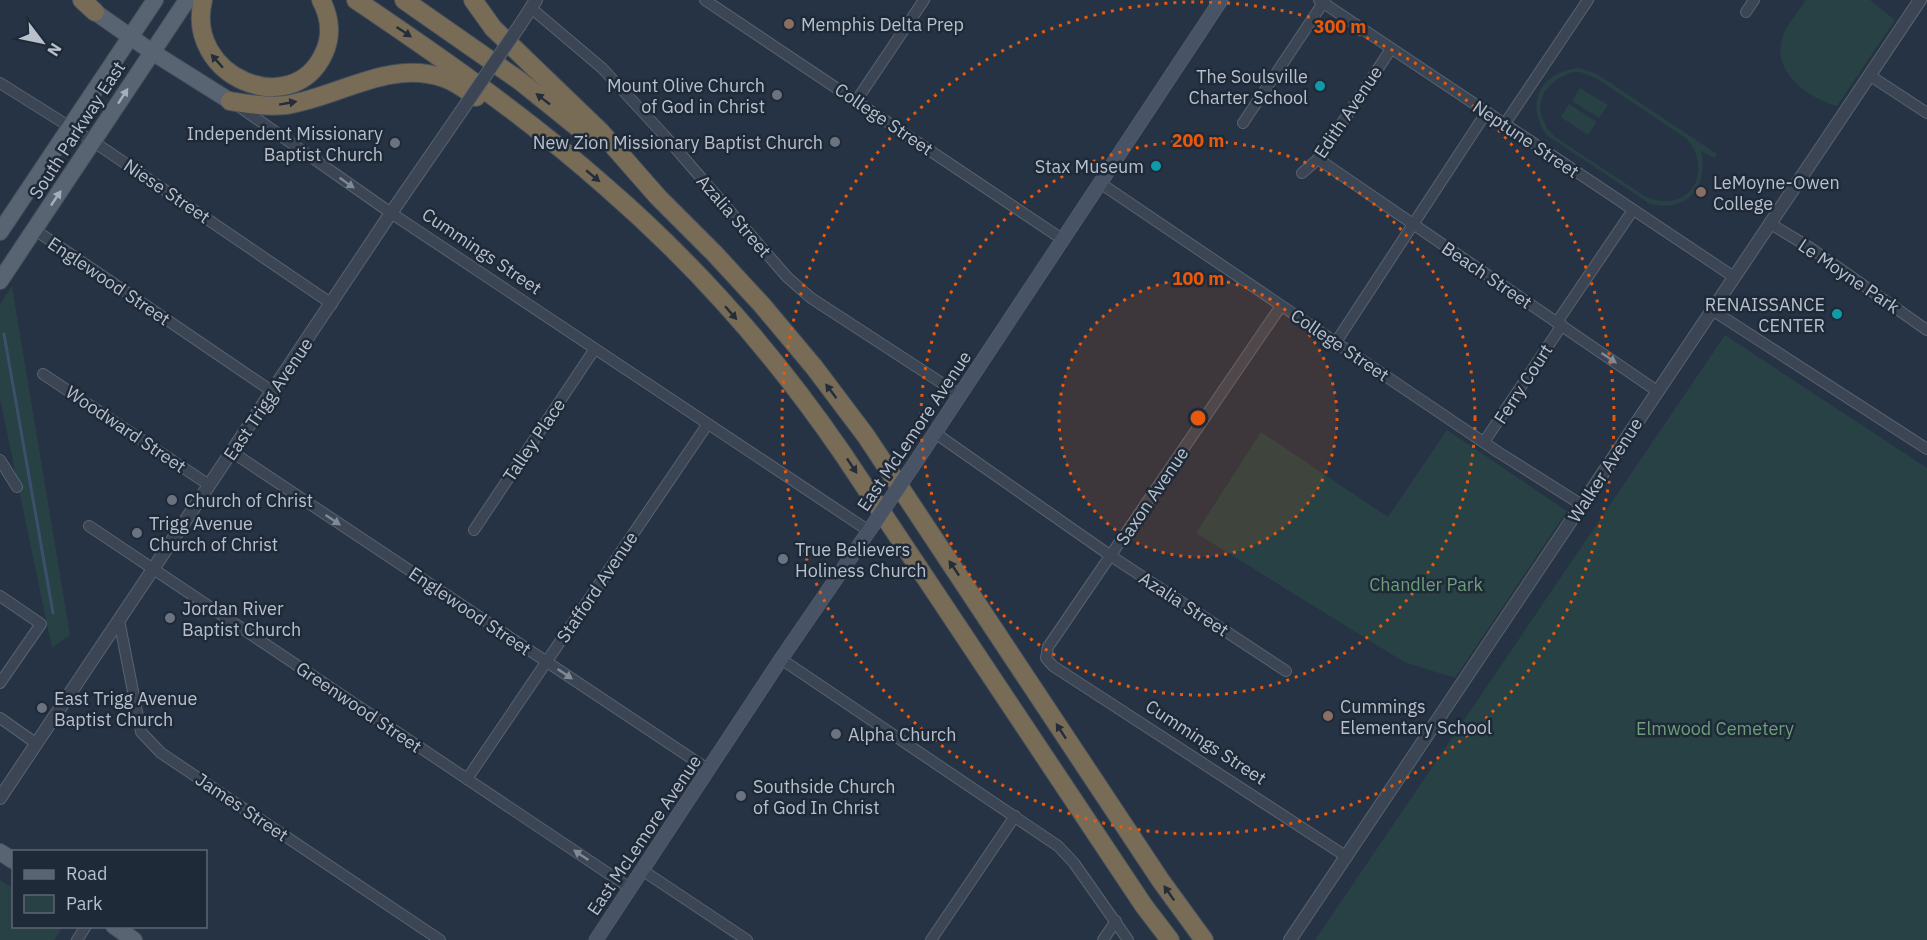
<svg xmlns="http://www.w3.org/2000/svg" width="1927" height="940" font-family="'IBM Plex Sans',sans-serif">
<rect width="100%" height="100%" fill="#263344"/>
<g fill="#284144" fill-rule="evenodd">
<path d="M 1806,0 L 1870,0 L 1895,20 L 1837,106 C 1807,98 1770,71 1783,36 C 1788,23 1798,12 1806,0 Z"/>
<path d="M 1580,68 L 1597,74 L 1717,154 L 1715,158 L 1701,151 C 1709,186 1687,213 1650,204 L 1547,135 C 1524,103 1541,71 1580,68 ZM 1572,72 L 1580,72 L 1596,78 L 1687,139 C 1715,174 1688,214 1646,197 L 1555,137 L 1547,128 L 1541,115 L 1540,106 L 1544,92 L 1557,79 Z"/>
<path d="M 1580,88 L 1608,105 L 1599,118 L 1572,101 Z"/>
<path d="M 1569,104 L 1597,122 L 1588,135 L 1561,117 Z"/>
<path d="M 12,286 L 70,635 L 52,648 L 0,399 L 0,304 Z"/>
<path d="M 1725,335 L 1927,468 L 1927,940 L 1315,940 Z"/>
<path d="M 1447,430 L 1567,511 L 1455,678 L 1404,662 L 1196,533 L 1261,432 L 1388,517 Z"/>
<path d="M 0,880 L 13,888 L 14,926 L 63,927 L 54,940 L 0,940 Z"/>
</g>
<g fill="none" stroke-linecap="round" stroke-linejoin="round">
<path stroke="#3b506d" stroke-width="3" d="M 4,334 L 53,613"/>
<g stroke="#596370" stroke-width="12">
<g id="minor">
<path d="M 705,0 L 1062,239"/>
<path d="M 1319,0 L 1734,277"/>
<path d="M 531,8 L 602,68 L 664,135 L 787,277 L 811,298 L 960,395"/>
<path d="M 1746,12 L 1754,0"/>
<path d="M 1869,75 L 1927,113"/>
<path d="M 0,83 L 94,142 L 332,304"/>
<path d="M 856,101 L 924,0"/>
<path d="M 237,105 L 391,213 L 869,531"/>
<path d="M 1243,123 L 1325,0"/>
<path d="M 1504,125 L 1588,0"/>
<path d="M 1318,159 L 1657,391"/>
<path d="M 1302,173 L 1318,159 L 1391,49"/>
<path d="M 1100,183 L 1498,452 L 1582,505"/>
<path d="M 1769,223 L 1809,247 L 1927,330"/>
<path d="M 35,230 L 273,392"/>
<path d="M 1281,306 L 1048,647 L 1046,658 L 1053,666 L 1347,857"/>
<path d="M 1712,310 L 1927,449"/>
<path d="M 1557,322 L 1633,210"/>
<path d="M 1336,342 L 1486,113"/>
<path d="M 43,374 L 209,485"/>
<path d="M 935,433 L 1111,556 L 1286,671"/>
<path d="M 1484,442 L 1562,325"/>
<path d="M 232,452 L 709,770"/>
<path d="M 0,460 L 17,487"/>
<path d="M 89,526 L 630,888"/>
<path d="M 474,530 L 594,350"/>
<path d="M 0,596 L 41,624 L 0,683"/>
<path d="M 119,620 L 141,732 L 161,753 L 440,940"/>
<path d="M 781,659 L 1058,846 L 1074,863 L 1128,940"/>
<path d="M 0,718 L 37,744"/>
<path d="M 467,779 L 707,425"/>
<path d="M 642,870 L 747,940"/>
<path d="M 77,940 L 86,926"/>
<path d="M 931,940 L 1015,816"/>
<path d="M 1103,940 L 1116,921"/>
</g>
</g>
<g stroke="#596370" stroke-width="14">
<g id="tertiary">
<path d="M 520,25 L 536,0"/>
<path d="M 0,798 L 391,213 L 460,113"/>
<path d="M 1290,940 L 1920,0"/>
</g>
</g>
<g stroke="#596370" stroke-width="15">
<g id="secondary">
<path d="M 919,457 L 1221,0"/>
<path d="M 596,940 L 781,659 L 873,525"/>
</g>
</g>
<g stroke="#444e5c" stroke-width="18">
<g id="primary">
<path d="M 95,12 L 152,52 L 230,101"/>
<path d="M 0,232 L 155,0"/>
<path d="M 0,281 L 187,0"/>
<path d="M 0,852 L 14,861"/>
<path d="M 114,926 L 134,940"/>
</g>
</g>
<g stroke="#45505d" stroke-width="20">
<g id="motorway">
<path d="M 82,0 L 95,12"/>
<path d="M 203,0 C 184,77 293,122 324,53 C 332,36 330,17 321,0"/>
<path d="M 356,0 C 442,58 528,118 606,187 C 696,265 776,356 843,454 L 1144,906 L 1170,940"/>
<path d="M 404,0 L 520,81 L 587,135"/>
<path d="M 473,0 L 493,28 L 601,132 L 658,197 L 714,253 L 762,305 L 814,367 L 866,436 L 1161,881 L 1204,940"/>
<path d="M 230,101 C 249,104 267,107 286,105 C 339,97 389,59 444,78 C 456,82 466,90 476,97"/>
</g>
</g>
<use href="#minor" stroke="#3b4553" stroke-width="10"/>
<use href="#tertiary" stroke="#3b4553" stroke-width="12"/>
<use href="#secondary" stroke="#495366" stroke-width="14"/>
<use href="#primary" stroke="#596473" stroke-width="16"/>
<use href="#motorway" stroke="#796c57" stroke-width="18"/>
<g stroke="#596370" stroke-width="14" stroke-linecap="butt">
<path id="tertiary-bridge" d="M 460,113 L 520,25"/>
</g>
<g stroke="#596370" stroke-width="15" stroke-linecap="butt">
<path id="secondary-bridge" d="M 873,525 L 919,457"/>
</g>
<use href="#tertiary-bridge" stroke="#3b4553" stroke-width="12"/>
<use href="#secondary-bridge" stroke="#495366" stroke-width="14"/>
</g>
<defs><path id="oneway-solid" d="M-6-.8H1V-3.2L6.5 0L1 3.2V.8H-6Z" transform="scale(1.5)"/></defs>
<g fill="#242d3a">
<use href="#oneway-solid" transform="translate(404 32) rotate(34)"/>
<use href="#oneway-solid" transform="translate(217 61) rotate(-131)"/>
<use href="#oneway-solid" transform="translate(543 99) rotate(-142)"/>
<use href="#oneway-solid" transform="translate(288 103) rotate(-10)"/>
<use href="#oneway-solid" transform="translate(593 176) rotate(40)"/>
<use href="#oneway-solid" transform="translate(731 313) rotate(49)"/>
<use href="#oneway-solid" transform="translate(831 391) rotate(-127)"/>
<use href="#oneway-solid" transform="translate(852 466) rotate(56)"/>
<use href="#oneway-solid" transform="translate(954 568) rotate(-124)"/>
<use href="#oneway-solid" transform="translate(1061 731) rotate(-123)"/>
<use href="#oneway-solid" transform="translate(1169 893) rotate(-125)"/>
</g>
<g fill="#a5aebb">
<use href="#oneway-solid" transform="translate(123 96) rotate(-57)"/>
<use href="#oneway-solid" transform="translate(56 198) rotate(-56)"/>
</g>
<g fill="#808996">
<use href="#oneway-solid" transform="translate(347 183) rotate(35)"/>
<use href="#oneway-solid" transform="translate(1609 358) rotate(34)"/>
<use href="#oneway-solid" transform="translate(333 520) rotate(34)"/>
<use href="#oneway-solid" transform="translate(565 674) rotate(34)"/>
<use href="#oneway-solid" transform="translate(581 855) rotate(-146)"/>
</g>
<circle cx="1198" cy="418" r="139" fill="#e8590c" fill-opacity=".12"/>
<g fill="none" stroke="#e8590c" stroke-width="3" stroke-dasharray="3 6">
<circle cx="1198" cy="418" r="139"/>
<circle cx="1198" cy="418" r="277"/>
<circle cx="1198" cy="418" r="416"/>
</g>
<g fill="#8d6e63" stroke="#1f2a39" stroke-width="2">
<circle cx="789" cy="24" r="6"/>
<circle cx="1701" cy="192" r="6"/>
<circle cx="1328" cy="716" r="6"/>
</g>
<g fill="#0f9aa8" stroke="#1f2a39" stroke-width="2">
<circle cx="1320" cy="86" r="6"/>
<circle cx="1156" cy="166" r="6"/>
<circle cx="1837" cy="314" r="6"/>
</g>
<g fill="#6b7280" stroke="#1f2a39" stroke-width="2">
<circle cx="777" cy="95" r="6"/>
<circle cx="835" cy="142" r="6"/>
<circle cx="395" cy="143" r="6"/>
<circle cx="172" cy="500" r="6"/>
<circle cx="137" cy="533" r="6"/>
<circle cx="783" cy="559" r="6"/>
<circle cx="170" cy="618" r="6"/>
<circle cx="42" cy="708" r="6"/>
<circle cx="836" cy="734" r="6"/>
<circle cx="741" cy="796" r="6"/>
</g>
<g text-anchor="middle" dominant-baseline="central" stroke-width="5" stroke-linejoin="round" paint-order="stroke">
<g font-size="18" fill="#b8c0cd" stroke="#1f2a39" text-anchor="start">
<text x="801" y="24">Memphis Delta Prep</text>
<text x="1308" y="76" text-anchor="end">The Soulsville<tspan x="1308" dy="21">Charter School</tspan></text>
<text x="765" y="85" text-anchor="end">Mount Olive Church<tspan x="765" dy="21">of God in Christ</tspan></text>
<text x="383" y="133" text-anchor="end">Independent Missionary<tspan x="383" dy="21">Baptist Church</tspan></text>
<text x="823" y="142" text-anchor="end">New Zion Missionary Baptist Church</text>
<text x="1144" y="166" text-anchor="end">Stax Museum</text>
<text x="1713" y="182">LeMoyne-Owen<tspan x="1713" dy="21">College</tspan></text>
<text x="1825" y="304" text-anchor="end">RENAISSANCE<tspan x="1825" dy="21">CENTER</tspan></text>
<text x="184" y="500">Church of Christ</text>
<text x="149" y="523">Trigg Avenue<tspan x="149" dy="21">Church of Christ</tspan></text>
<text x="795" y="549">True Believers<tspan x="795" dy="21">Holiness Church</tspan></text>
<text x="182" y="608">Jordan River<tspan x="182" dy="21">Baptist Church</tspan></text>
<text x="54" y="698">East Trigg Avenue<tspan x="54" dy="21">Baptist Church</tspan></text>
<text x="1340" y="706">Cummings<tspan x="1340" dy="21">Elementary School</tspan></text>
<text x="848" y="734">Alpha Church</text>
<text x="753" y="786">Southside Church<tspan x="753" dy="21">of God In Christ</tspan></text>
</g>
<g font-size="18" fill="#b8c0cd" stroke="#1f2a39">
<text transform="translate(1348 112) rotate(-56)">Edith Avenue</text>
<text transform="translate(884 119) rotate(34)">College Street</text>
<text transform="translate(77 130) rotate(-57)">South Parkway East</text>
<text transform="translate(1526 139) rotate(34)">Neptune Street</text>
<text transform="translate(167 191) rotate(34)">Niese Street</text>
<text transform="translate(734 216) rotate(49)">Azalia Street</text>
<text transform="translate(482 251) rotate(34)">Cummings Street</text>
<text transform="translate(1487 275) rotate(34)">Beach Street</text>
<text transform="translate(1849 276) rotate(34)">Le Moyne Park</text>
<text transform="translate(109 281) rotate(34)">Englewood Street</text>
<text transform="translate(1340 345) rotate(34)">College Street</text>
<text transform="translate(1523 384) rotate(-57)">Ferry Court</text>
<text transform="translate(268 399) rotate(-56)">East Trigg Avenue</text>
<text transform="translate(126 429) rotate(34)">Woodward Street</text>
<text transform="translate(914 431) rotate(-56)">East McLemore Avenue</text>
<text transform="translate(534 440) rotate(-56)">Talley Place</text>
<text transform="translate(1605 470) rotate(-57)">Walker Avenue</text>
<text transform="translate(1152 496) rotate(-56)">Saxon Avenue</text>
<text transform="translate(597 587) rotate(-56)">Stafford Avenue</text>
<text transform="translate(1184 604) rotate(33)">Azalia Street</text>
<text transform="translate(470 611) rotate(34)">Englewood Street</text>
<text transform="translate(359 707) rotate(34)">Greenwood Street</text>
<text transform="translate(1206 742) rotate(33)">Cummings Street</text>
<text transform="translate(242 807) rotate(34)">James Street</text>
<text transform="translate(644 835) rotate(-56)">East McLemore Avenue</text>
</g>
<g font-size="18" fill="#6e9e7a" stroke="#1f2a39">
<text x="1426" y="584">Chandler Park</text>
<text x="1715" y="728">Elmwood Cemetery</text>
</g>
</g>
<circle cx="1198" cy="418" r="9" fill="#e8590c" stroke="#1f2a39" stroke-width="3"/>
<g font-size="18" text-anchor="middle" font-weight="bold" fill="#e8590c" stroke="#1f2a39" stroke-width="5" stroke-linejoin="round" paint-order="stroke">
<text x="1340" y="33">300 m</text>
<text x="1198" y="147">200 m</text>
<text x="1198" y="285">100 m</text>
</g>
<rect x="12" y="850" width="195" height="78" fill="#1f2a39" stroke="#5c6674" stroke-width="1.5"/>
<rect x="24" y="870" width="30" height="9" fill="#596473" stroke="#5c6674" stroke-width="1.5"/>
<text x="66" y="880" font-size="18" fill="#b8c0cd">Road</text>
<rect x="24" y="895" width="30" height="18" fill="#284144" stroke="#5c6674" stroke-width="1.5"/>
<text x="66" y="910" font-size="18" fill="#b8c0cd">Park</text>
<g transform="translate(42 42) rotate(122)" stroke="#1f2a39" stroke-width="4.5" paint-order="stroke">
<path d="M0-4.5L10 22L0 15L-10 22Z" fill="#b8c0cd"/>
<text y="-9" font-size="16" font-weight="bold" text-anchor="middle" fill="#b8c0cd">N</text>
</g>
</svg>
